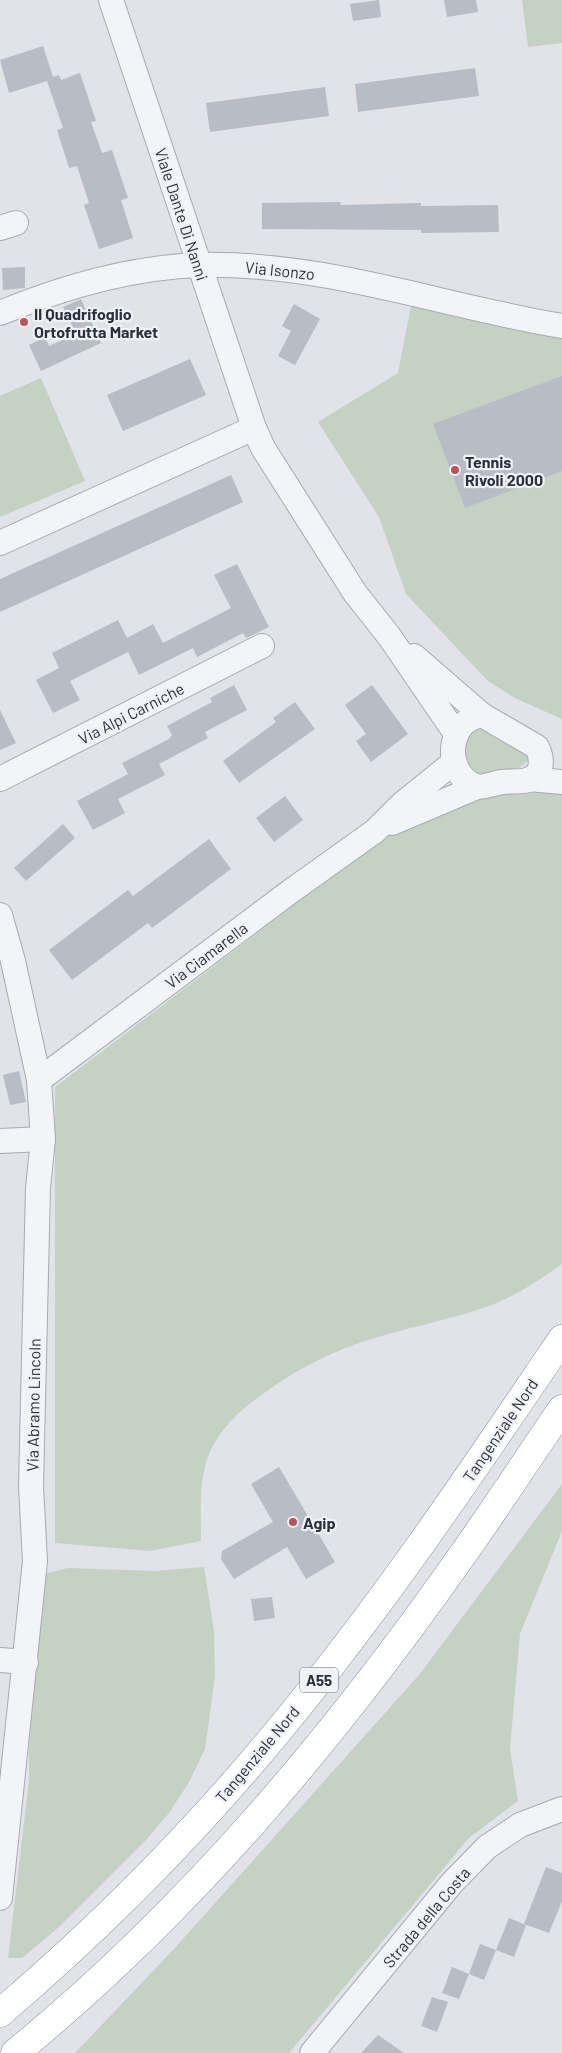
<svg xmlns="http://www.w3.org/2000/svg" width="562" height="2053" font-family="Barlow,sans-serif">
<rect width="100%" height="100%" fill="#e1e3e8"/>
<g fill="#c5d1c3">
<path d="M 522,0 L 562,0 L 562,43 L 528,47 Z"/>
<path d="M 411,306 L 562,336 L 562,719 L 515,698 L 488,681 L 406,594 L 379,517 L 318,422 L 398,373 Z"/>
<path d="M 41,378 L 85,481 L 0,517 L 0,396 Z"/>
<path d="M 482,728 L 526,752 L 528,761 L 519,768 L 479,775 C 460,767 459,730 482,728 Z"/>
<path d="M 562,788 L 562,1264 C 541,1279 519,1294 494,1304 C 449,1321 401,1328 356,1344 C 323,1356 291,1373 263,1394 C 241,1409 221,1427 210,1452 C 198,1479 201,1512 201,1541 L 150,1551 L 55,1543 L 55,1087 L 348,864 L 400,828 L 486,794 Z"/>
<path d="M 562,1484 L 562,1531 L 520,1634 L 510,1749 L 518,1801 L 469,1838 L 289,2053 L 75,2053 L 173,1950 L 419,1675 Z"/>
<path d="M 204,1567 L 214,1631 L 215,1676 L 205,1749 L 189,1782 L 169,1813 L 146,1840 L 59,1927 L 22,1958 L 8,1958 L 29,1780 L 29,1749 L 44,1574 L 68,1568 L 155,1571 Z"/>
</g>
<g fill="#b8bcc4">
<path d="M 379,0 L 381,17 L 353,21 L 350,4 Z"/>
<path d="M 444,0 L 476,0 L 478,12 L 447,17 Z"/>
<path d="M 43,46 L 53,77 L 59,75 L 61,80 L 80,73 L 96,121 L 91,122 L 102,153 L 112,150 L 128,198 L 121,200 L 133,238 L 99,249 L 84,205 L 89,203 L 77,166 L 69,168 L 57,130 L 63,128 L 47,81 L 9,93 L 0,60 Z"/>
<path d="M 475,68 L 479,96 L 358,112 L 355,84 Z"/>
<path d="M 325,87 L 329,116 L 210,132 L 206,103 Z"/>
<path d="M 340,202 L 341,205 L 421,203 L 421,206 L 498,205 L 499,232 L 421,233 L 421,230 L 262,229 L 262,203 Z"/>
<path d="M 25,267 L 25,288 L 3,290 L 2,268 Z"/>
<path d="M 81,299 L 101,343 L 41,371 L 29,345 L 45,337 L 49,346 L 76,334 L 63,307 Z"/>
<path d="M 294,304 L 320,319 L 295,365 L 278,356 L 291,331 L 282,326 Z"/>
<path d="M 190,359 L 206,395 L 123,431 L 107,395 Z"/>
<path d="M 562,376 L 562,471 L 465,508 L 433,424 Z"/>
<path d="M 231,475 L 243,502 L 0,612 L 0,579 Z"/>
<path d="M 237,564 L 269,627 L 246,638 L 243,633 L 197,657 L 193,648 L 139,675 L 128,652 L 70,681 L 80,700 L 53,713 L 36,680 L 59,668 L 52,653 L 118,620 L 127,638 L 153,624 L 163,643 L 231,608 L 214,575 Z"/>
<path d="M 234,685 L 247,710 L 205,732 L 208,738 L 159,764 L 165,775 L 118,799 L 125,813 L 93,830 L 77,801 L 128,774 L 122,763 L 169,739 L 172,735 L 167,726 L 212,702 L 210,698 Z"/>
<path d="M 372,685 L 408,734 L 371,762 L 356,741 L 366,734 L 345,705 Z"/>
<path d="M 295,702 L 315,729 L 239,783 L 223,761 L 276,722 L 273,718 Z"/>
<path d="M 0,710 L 16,743 L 0,750 Z"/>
<path d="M 285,796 L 303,820 L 274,842 L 256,818 Z"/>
<path d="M 63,824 L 75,838 L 26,881 L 14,868 Z"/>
<path d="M 209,839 L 231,869 L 152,928 L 148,923 L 72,980 L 49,950 L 128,890 L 133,896 Z"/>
<path d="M 19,1071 L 26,1102 L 10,1105 L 3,1075 Z"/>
<path d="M 279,1467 L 335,1562 L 306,1579 L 287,1547 L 234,1579 L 221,1559 L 222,1551 L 273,1522 L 251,1484 Z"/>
<path d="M 272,1597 L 275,1618 L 254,1621 L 251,1599 Z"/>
<path d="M 546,1867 L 562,1873 L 562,1901 L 549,1933 L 524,1924 Z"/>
<path d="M 509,1918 L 526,1925 L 514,1957 L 496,1950 Z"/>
<path d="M 480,1944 L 496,1950 L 484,1980 L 469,1974 Z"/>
<path d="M 452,1967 L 469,1974 L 459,1999 L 442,1993 Z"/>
<path d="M 432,1997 L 448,2002 L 437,2032 L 421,2026 Z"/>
<path d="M 378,2035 L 404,2053 L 361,2053 Z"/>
</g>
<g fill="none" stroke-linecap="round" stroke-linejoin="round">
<g stroke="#a7aab2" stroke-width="26">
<g id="minor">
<path d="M 111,0 L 254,428 L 263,448 L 355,593 L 389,636 L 456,734"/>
<path d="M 0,228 L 16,223"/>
<path d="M 0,313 C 63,287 133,267 201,265 C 324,262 442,306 562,326"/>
<path d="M 0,543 L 254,428"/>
<path d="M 414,656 L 482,715"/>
<path d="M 482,715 L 537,747 C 543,759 543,774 529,780 C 521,782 510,781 502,782 C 495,783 482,788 476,786 C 458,780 450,759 454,742 C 458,726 467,718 482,715 Z"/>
<path d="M 0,779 L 262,646"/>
<path d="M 529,779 L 562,782"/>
<path d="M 392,823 L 477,787"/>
<path d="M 0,915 L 13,961 L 39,1080 L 43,1139 L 38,1188 L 31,1486 L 35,1561 L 0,1898"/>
<path d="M 39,1080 L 291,891 L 375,831 L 402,804 L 454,762"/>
<path d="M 0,1141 L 43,1139"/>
<path d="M 0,1660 L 26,1662"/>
<path d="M 312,2053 L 451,1884 L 487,1847 L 520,1825 L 562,1809"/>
</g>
</g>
<g stroke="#89909d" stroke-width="29">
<g id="highway">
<path d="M 0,2013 C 101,1927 195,1832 279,1730 C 382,1606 472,1472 562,1339"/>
<path d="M 15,2053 C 188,1912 333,1739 461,1557 C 496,1508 528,1458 562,1409"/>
</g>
</g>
<use href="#minor" stroke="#f3f4f7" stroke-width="24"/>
<use href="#highway" stroke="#fff" stroke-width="28"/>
</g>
<g fill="#c15159" stroke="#f0f2f6" stroke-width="2">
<circle cx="24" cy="322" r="5"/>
<circle cx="455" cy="470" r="5"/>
<circle cx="293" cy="1522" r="5"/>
</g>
<g text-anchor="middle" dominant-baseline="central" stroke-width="4.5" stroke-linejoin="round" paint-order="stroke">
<rect fill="#f0f2f6" stroke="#666a75" stroke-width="1" x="300" y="1667.5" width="38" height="25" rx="4"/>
<g font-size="15" font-weight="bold" fill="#2b303e">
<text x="319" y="1680">A55</text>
</g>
<g font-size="16" fill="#2b303e" stroke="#f0f2f6">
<text transform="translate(182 214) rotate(72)">Viale Dante Di Nanni</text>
<text transform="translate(280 270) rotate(6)">Via Isonzo</text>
<text transform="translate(131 713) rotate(-27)">Via Alpi Carniche</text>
<text transform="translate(206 955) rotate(-37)">Via Ciamarella</text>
<text transform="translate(33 1405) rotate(-89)">Via Abramo Lincoln</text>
<text transform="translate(500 1430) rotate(-56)">Tangenziale Nord</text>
<text transform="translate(257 1754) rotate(-50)">Tangenziale Nord</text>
<text transform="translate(426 1917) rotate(-50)">Strada della Costa</text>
</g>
<g font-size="16" font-weight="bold" fill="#2b303e" stroke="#f0f2f6" text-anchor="start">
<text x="34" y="313">Il Quadrifoglio<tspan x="34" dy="18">Ortofrutta Market</tspan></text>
<text x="465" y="461">Tennis<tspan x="465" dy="18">Rivoli 2000</tspan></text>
<text x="303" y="1522">Agip</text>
</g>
</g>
</svg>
